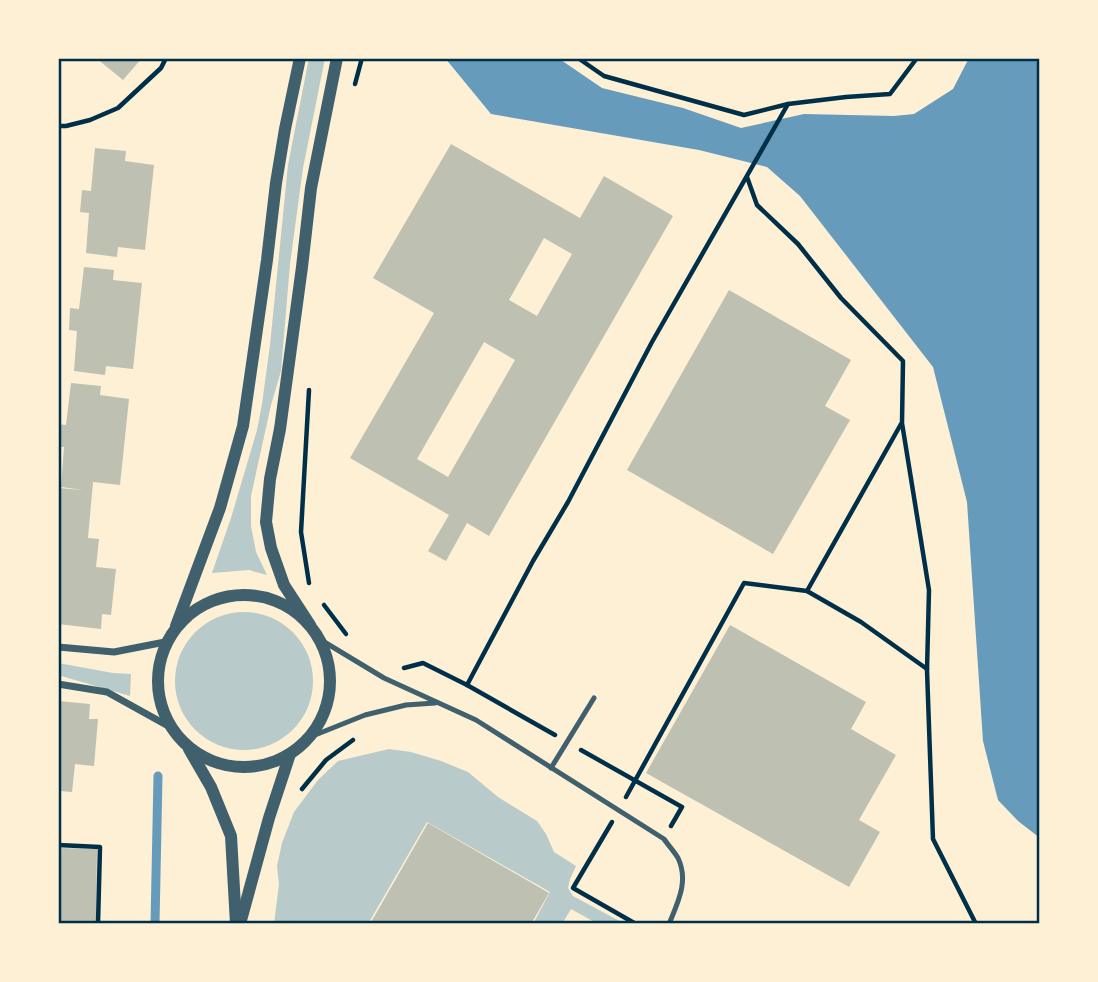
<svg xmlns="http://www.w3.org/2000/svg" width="1098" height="982" font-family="'PT Sans Narrow',sans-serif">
<rect width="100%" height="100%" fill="#fdf0d5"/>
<g fill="#b9caca">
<path d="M 309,58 L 325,58 L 303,168 L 290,264 L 281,371 L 271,405 L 251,496 L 251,526 L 256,552 L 267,575 L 249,570 L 212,573 L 231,518 L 257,430 L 262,404 L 270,345 L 288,165 Z"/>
<circle cx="244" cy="681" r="69"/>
<path d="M 58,663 L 113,673 L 131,674 L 130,696 L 58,675 Z"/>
<path d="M 389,749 L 411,752 L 441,761 L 468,772 L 498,797 L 537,821 L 546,834 L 554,852 L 576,866 L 570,879 L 568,888 L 573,896 L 625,924 L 598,924 L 571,909 L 562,924 L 533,924 L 550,892 L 427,822 L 368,924 L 274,924 L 279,884 L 277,866 L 282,843 L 294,812 L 318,780 L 338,761 Z"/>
</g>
<path fill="#669bbc" d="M 445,58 L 558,58 L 602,88 L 683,108 L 741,128 L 804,114 L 894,116 L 914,114 L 953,89 L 969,58 L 1040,58 L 1040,838 L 1018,821 L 998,800 L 983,741 L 967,502 L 933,367 L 800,196 L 767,167 L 699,150 L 491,114 Z"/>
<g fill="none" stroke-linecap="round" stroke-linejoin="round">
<path stroke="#669bbc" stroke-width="9" d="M 155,924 L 158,776"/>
</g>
<g fill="#bec0b2" fill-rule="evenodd">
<path d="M 96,58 L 142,58 L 123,80 Z"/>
<path d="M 451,144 L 580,218 L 604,176 L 673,216 L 489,536 L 467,523 L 446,561 L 428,551 L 449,515 L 350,458 L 434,313 L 373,278 ZM 544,238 L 572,254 L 537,316 L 509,300 ZM 484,342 L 515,360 L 448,477 L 417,459 Z"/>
<path d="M 95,148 L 126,151 L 125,161 L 154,165 L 145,250 L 118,247 L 117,257 L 86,253 L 89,213 L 80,212 L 82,190 L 91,191 Z"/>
<path d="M 84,267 L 114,270 L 113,280 L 142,283 L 133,369 L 106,366 L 105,375 L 74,371 L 77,331 L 69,330 L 70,308 L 79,309 Z"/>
<path d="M 729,290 L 851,360 L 825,406 L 850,420 L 773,554 L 627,470 Z"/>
<path d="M 71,383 L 101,386 L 100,395 L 129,399 L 120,485 L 93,482 L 88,538 L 99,539 L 96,567 L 116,569 L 111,615 L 102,614 L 101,629 L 58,624 L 58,488 L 84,490 L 61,487 L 64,447 L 58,447 L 58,424 L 66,425 Z"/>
<path d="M 730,625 L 866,702 L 851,729 L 896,755 L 859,820 L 880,832 L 849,887 L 646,773 Z"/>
<path d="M 58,701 L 90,704 L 89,719 L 98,719 L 94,766 L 75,764 L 72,792 L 61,791 L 60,802 L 58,802 Z"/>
<path d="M 428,823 L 549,893 L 531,924 L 370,924 Z"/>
<path d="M 58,848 L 97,849 L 96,924 L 58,924 Z"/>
</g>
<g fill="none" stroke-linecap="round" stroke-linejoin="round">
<g stroke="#003049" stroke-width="4.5">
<path d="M 578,58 L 604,76 L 744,115 L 788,104 L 846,97 L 890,94 L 917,58"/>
<path d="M 355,84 L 362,58"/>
<path d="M 58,126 L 66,126 L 90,120 L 118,108 L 161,68 L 166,58"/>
<path d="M 747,177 L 757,205 L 798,244 L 841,298 L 903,361 L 902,423 L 929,590 L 927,670 L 933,839 L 976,924"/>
<path d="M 309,390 L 301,532 L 309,583"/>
<path d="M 807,591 L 901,424"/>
<path d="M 324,605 L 346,634"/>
<path d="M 404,668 L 423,663 L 467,685 L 555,735"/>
<path d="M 467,685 L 533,561 L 568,502 L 652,342 L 788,104"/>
<path d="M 581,750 L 682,807 L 671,826"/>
<path d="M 302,789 L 326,760 L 353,740"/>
<path d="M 626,797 L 744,583 L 807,591 L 861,622 L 927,669"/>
<path d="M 612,822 L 573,888 L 636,924"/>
<path d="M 58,845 L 100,847 L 98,924"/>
</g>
<g stroke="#3f606c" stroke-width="5">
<path d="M 321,640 L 384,678 L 476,720 L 664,839 C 668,845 674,851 678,858 C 689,881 678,902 669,924"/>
<path d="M 310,737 L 365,715 L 406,705 L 435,703"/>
<path d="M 551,768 L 594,698"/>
</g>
<g stroke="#3f606c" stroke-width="7">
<path d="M 58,647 L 114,652 L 165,642"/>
<path d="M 58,684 L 107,692 L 170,727"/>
</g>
<g stroke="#3f606c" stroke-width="12">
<circle cx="244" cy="681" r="86"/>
<path d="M 310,625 L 284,585 L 271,548 L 266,522 L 270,479 L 280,429 L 302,267 L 311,188 L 337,58"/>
<path d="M 176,626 L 220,508 L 243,426 L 267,260 L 276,183 L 285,129 L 300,58"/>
<path d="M 189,749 L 211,787 L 231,836 L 236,924"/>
<path d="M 240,924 L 269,818 L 290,754"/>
</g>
</g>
<rect width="1098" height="982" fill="none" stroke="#fdf0d5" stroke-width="119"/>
<rect x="60" y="60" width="978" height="862" fill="none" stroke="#003049" stroke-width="2.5"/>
</svg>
